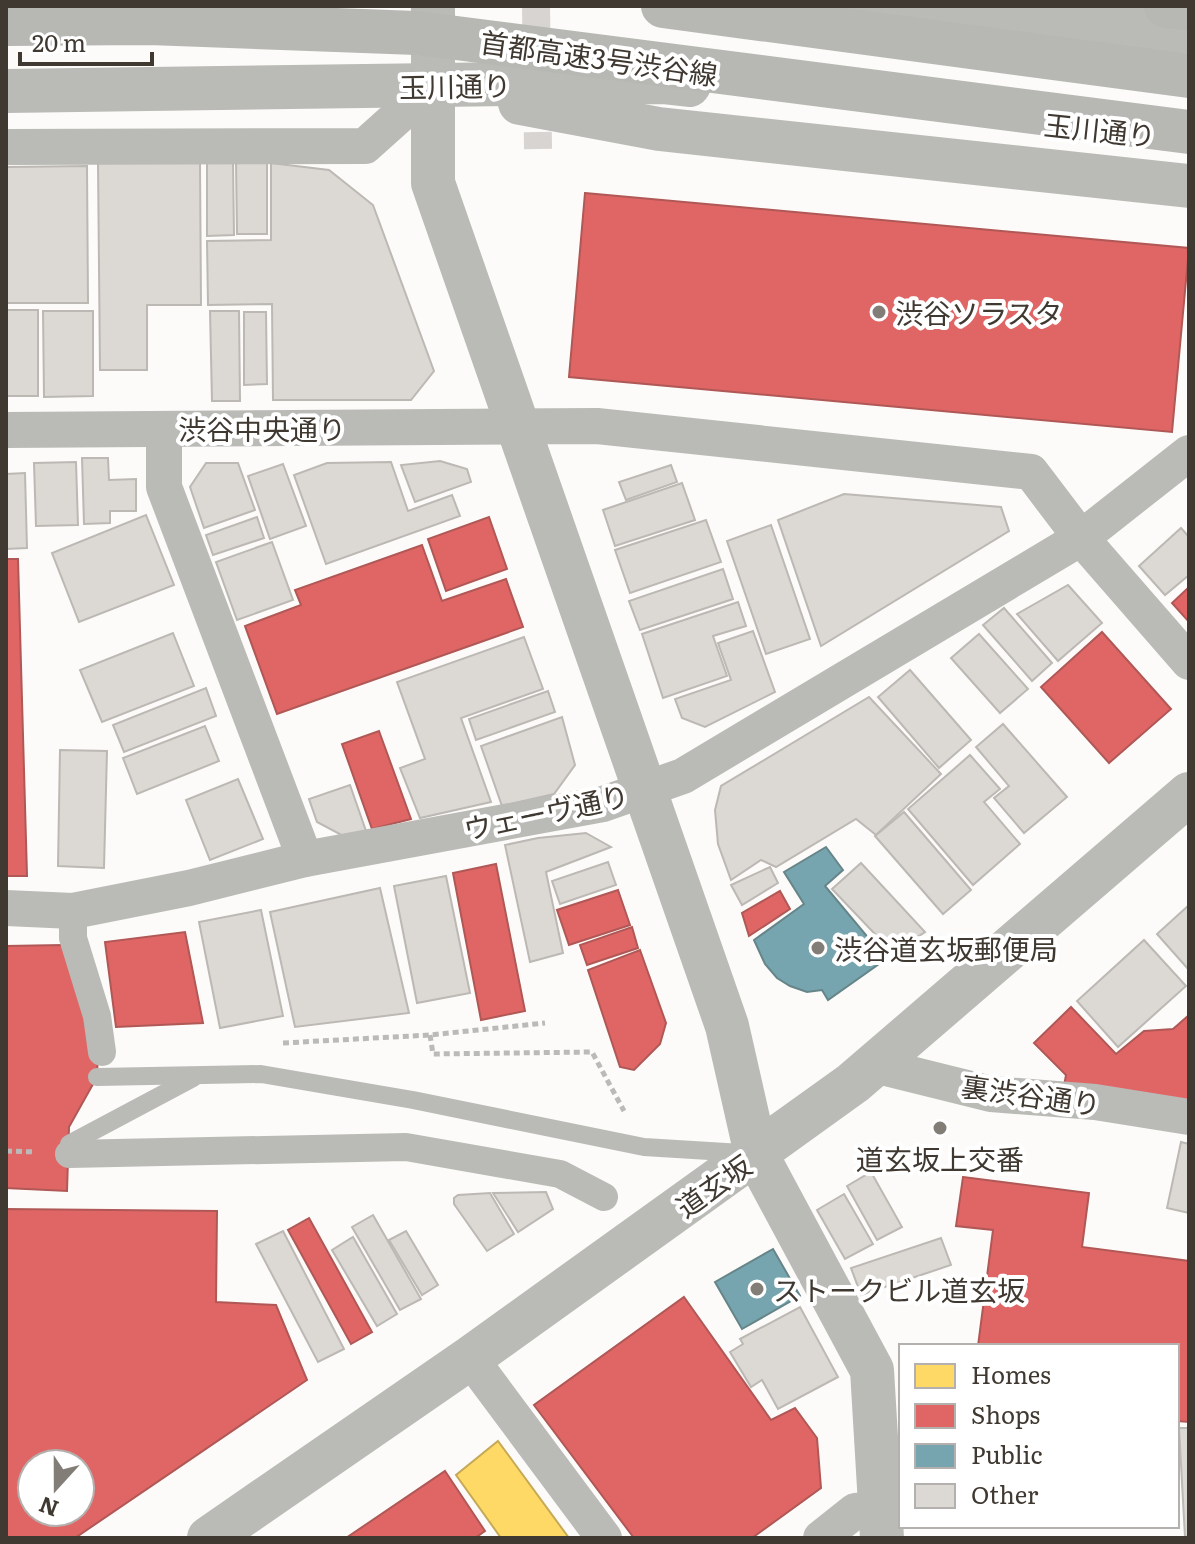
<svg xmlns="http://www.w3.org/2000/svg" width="1195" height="1544" font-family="Literata,'Noto Sans JP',serif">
<rect width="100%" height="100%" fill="#fdfbf9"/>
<path fill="#ffd966" stroke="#c6a956" stroke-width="2" d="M 498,1441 L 569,1538 L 501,1538 L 456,1475 Z"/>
<g fill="#e06666" stroke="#b05856" stroke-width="2" fill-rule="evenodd">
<path d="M 585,193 L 1189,248 L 1172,432 L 569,377 Z"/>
<path d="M 489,517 L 507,569 L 446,591 L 428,539 Z"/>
<path d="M 422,545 L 442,601 L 506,579 L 523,627 L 277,714 L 245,626 L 301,605 L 295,590 Z"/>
<path d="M 6,559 L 18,559 L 27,876 L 6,876 Z"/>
<path d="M 1189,587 L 1189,622 L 1172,603 Z"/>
<path d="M 1102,632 L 1171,709 L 1109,763 L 1041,687 Z"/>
<path d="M 379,731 L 411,819 L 372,829 L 342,744 Z"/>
<path d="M 496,864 L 525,1011 L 481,1020 L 453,873 Z"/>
<path d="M 618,890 L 630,925 L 569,945 L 557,910 Z"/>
<path d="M 780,891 L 790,909 L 749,936 L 742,913 Z"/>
<path d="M 632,927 L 638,948 L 587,965 L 580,945 Z"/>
<path d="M 185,932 L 203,1023 L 116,1027 L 105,942 Z"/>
<path d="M 63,945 L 98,1050 L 97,1077 L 69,1127 L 67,1191 L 6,1188 L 6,946 Z"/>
<path d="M 640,950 L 666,1023 L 660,1044 L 634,1070 L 620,1067 L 588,970 Z"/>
<path d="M 1071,1007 L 1116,1054 L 1144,1031 L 1173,1029 L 1189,1015 L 1189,1105 L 1064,1086 L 1066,1075 L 1034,1043 Z"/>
<path d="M 963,1177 L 1089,1193 L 1082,1247 L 1189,1261 L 1189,1422 L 1177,1421 L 1177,1346 L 978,1346 L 993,1230 L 956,1226 Z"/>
<path d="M 6,1209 L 217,1211 L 216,1302 L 276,1305 L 307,1380 L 75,1538 L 6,1538 ZM 32,1464 L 80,1464 L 80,1512 L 32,1512 Z"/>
<path d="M 309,1218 L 372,1332 L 351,1344 L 288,1230 Z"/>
<path d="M 684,1297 L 771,1420 L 795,1408 L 817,1438 L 821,1488 L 752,1538 L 634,1538 L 534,1405 Z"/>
<path d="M 445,1471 L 485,1531 L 475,1538 L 346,1538 Z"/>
</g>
<g fill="#76a5af" stroke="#668589" stroke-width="2">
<path d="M 826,847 L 843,870 L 825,886 L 886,959 L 828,1000 L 822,990 L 807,992 L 790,986 L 777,978 L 765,964 L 754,940 L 804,904 L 784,872 Z"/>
<path d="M 773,1249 L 800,1296 L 742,1329 L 715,1282 Z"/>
</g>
<g fill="#dcd8d3" stroke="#bcb8b4" stroke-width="2">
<path d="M 267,161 L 267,234 L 237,234 L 236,162 Z"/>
<path d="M 200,162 L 201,305 L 147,305 L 147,370 L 100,370 L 98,163 Z"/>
<path d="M 207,162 L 233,162 L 234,235 L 207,236 Z"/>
<path d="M 271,163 L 329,170 L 373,205 L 434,371 L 411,400 L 273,400 L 272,304 L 208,305 L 207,241 L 271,240 Z"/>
<path d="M 87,166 L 88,303 L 6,303 L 6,167 Z"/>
<rect x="6" y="310" width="32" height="86"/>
<path d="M 43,311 L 93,311 L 93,396 L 44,397 Z"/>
<path d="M 210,311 L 239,311 L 240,401 L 212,401 Z"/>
<path d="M 244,312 L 266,312 L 267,384 L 244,385 Z"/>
<path d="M 82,458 L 108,458 L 109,480 L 136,479 L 136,511 L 110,511 L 110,523 L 84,524 Z"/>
<path d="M 440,461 L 467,469 L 471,482 L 415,502 L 401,465 Z"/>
<path d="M 76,462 L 78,525 L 36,526 L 34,463 Z"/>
<path d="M 391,462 L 408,511 L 452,495 L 460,516 L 326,564 L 294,475 L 327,463 Z"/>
<path d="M 206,463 L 238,463 L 255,510 L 204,528 L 190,487 Z"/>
<path d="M 283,464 L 306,526 L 270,539 L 248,476 Z"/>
<path d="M 671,465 L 677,482 L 626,500 L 619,482 Z"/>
<path d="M 25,473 L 27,548 L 6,549 L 6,474 Z"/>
<path d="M 682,483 L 695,520 L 615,546 L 603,510 Z"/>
<path d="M 844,494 L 1001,507 L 1009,531 L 821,646 L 778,520 Z"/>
<path d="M 146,515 L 174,585 L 79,622 L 52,553 Z"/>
<path d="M 257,517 L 264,538 L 213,555 L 206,535 Z"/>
<path d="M 706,520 L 721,562 L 630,593 L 615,550 Z"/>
<path d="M 771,525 L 810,639 L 766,654 L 727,541 Z"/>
<path d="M 1181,528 L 1189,537 L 1189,575 L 1165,595 L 1139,566 Z"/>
<path d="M 272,542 L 293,600 L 237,620 L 216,562 Z"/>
<path d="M 723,569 L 733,599 L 640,630 L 629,601 Z"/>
<path d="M 1068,585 L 1102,623 L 1058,661 L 1017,614 Z"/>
<path d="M 738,602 L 746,626 L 713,636 L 727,676 L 663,698 L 642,634 Z"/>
<path d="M 1004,608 L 1052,663 L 1032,681 L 983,625 Z"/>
<path d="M 753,631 L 775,692 L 705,727 L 682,718 L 675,699 L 731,680 L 718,643 Z"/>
<path d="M 173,633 L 194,686 L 102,722 L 80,670 Z"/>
<path d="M 979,634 L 1028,689 L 1000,713 L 951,658 Z"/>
<path d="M 524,637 L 543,689 L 461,718 L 491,802 L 420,818 L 400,768 L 425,759 L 397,682 Z"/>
<path d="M 910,670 L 971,740 L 939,768 L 878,697 Z"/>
<path d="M 206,688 L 216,716 L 124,752 L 113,725 Z"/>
<path d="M 548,691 L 555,712 L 476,740 L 469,719 Z"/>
<path d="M 869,697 L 941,774 L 876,835 L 856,819 L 776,867 L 761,860 L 731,880 L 718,844 L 715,810 L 721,786 Z"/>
<path d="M 562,717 L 575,765 L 554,794 L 502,806 L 481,746 Z"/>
<path d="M 1003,724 L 1067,797 L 1024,833 L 994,798 L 1009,786 L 976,747 Z"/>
<path d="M 205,726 L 219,761 L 137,794 L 123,758 Z"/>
<path d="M 60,750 L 107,751 L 104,868 L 58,866 Z"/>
<path d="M 970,755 L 1000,789 L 984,802 L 1020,844 L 973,885 L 908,809 Z"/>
<path d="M 238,779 L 263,839 L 210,860 L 186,800 Z"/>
<path d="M 350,785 L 366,831 L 347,838 L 317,822 L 309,799 Z"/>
<path d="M 904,812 L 971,890 L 943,914 L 875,836 Z"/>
<path d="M 586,833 L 611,847 L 546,872 L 563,953 L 530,962 L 505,845 L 538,838 Z"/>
<path d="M 608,862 L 616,885 L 560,904 L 552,881 Z"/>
<path d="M 861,863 L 925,932 L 893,953 L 832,889 Z"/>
<path d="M 770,867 L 778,883 L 742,905 L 731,885 Z"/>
<path d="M 446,876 L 470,993 L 417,1003 L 394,886 Z"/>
<path d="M 380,888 L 409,1013 L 295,1027 L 270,912 Z"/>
<path d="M 1189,905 L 1189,970 L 1157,934 Z"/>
<path d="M 261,910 L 283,1016 L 220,1028 L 199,922 Z"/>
<path d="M 1144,940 L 1186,986 L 1118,1047 L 1077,1001 Z"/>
<path d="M 1181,1142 L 1189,1144 L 1189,1213 L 1167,1208 Z"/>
<path d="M 871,1172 L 902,1227 L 877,1240 L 847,1186 Z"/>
<path d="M 546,1192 L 553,1209 L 518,1232 L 493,1193 Z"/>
<path d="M 490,1193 L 514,1234 L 487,1251 L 454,1204 L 454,1198 L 458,1195 Z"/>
<path d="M 844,1194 L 873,1244 L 845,1259 L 817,1210 Z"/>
<path d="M 373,1215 L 421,1299 L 400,1310 L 352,1227 Z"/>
<path d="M 283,1231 L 344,1349 L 318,1362 L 256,1244 Z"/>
<path d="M 406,1231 L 438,1285 L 422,1295 L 389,1240 Z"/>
<path d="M 353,1237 L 397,1314 L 377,1326 L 332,1250 Z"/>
<path d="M 941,1238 L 951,1265 L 861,1295 L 851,1268 Z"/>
<path d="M 800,1307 L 838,1377 L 778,1409 L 762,1380 L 751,1387 L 730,1352 L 743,1344 L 740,1339 Z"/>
<path d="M 1179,1428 L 1189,1428 L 1189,1536 L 1185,1537 Z"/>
</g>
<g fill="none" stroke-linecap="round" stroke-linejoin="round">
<path stroke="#d7d4d1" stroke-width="28" stroke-dasharray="28 14" stroke-linecap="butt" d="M 536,6 L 538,149"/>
<g stroke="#babab8" stroke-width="5" stroke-dasharray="6 4" stroke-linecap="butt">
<path d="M 430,1035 L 433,1054 L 592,1052 L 624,1111"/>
<path d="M 283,1043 L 430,1035 L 545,1023"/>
<path d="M 6,1151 L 36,1152"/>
</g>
<g stroke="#babab7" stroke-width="18">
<path d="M 97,1077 L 261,1074 L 413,1100 L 644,1147 L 742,1153"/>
<path d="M 69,1144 L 193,1078"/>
</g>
<g stroke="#babab7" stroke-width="28">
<path d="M 73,911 L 73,938 L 97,1016 L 102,1052"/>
<path d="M 69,1154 L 406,1147 L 560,1174 L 604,1197"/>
</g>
<g stroke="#babab7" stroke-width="36">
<path d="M 6,147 L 365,146 L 432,86"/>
<path d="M 164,429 L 164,487 L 305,859"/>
<path d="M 6,430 L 597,426 L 1031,472 L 1081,538 L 1189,662"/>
<path d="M 6,908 L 73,911 L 189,888 L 305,859 L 603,804 L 683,776 L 1081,538 L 1189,453"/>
<path d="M 874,1065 L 991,1094 L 1095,1102 L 1189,1117"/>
<path d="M 470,1358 L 604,1538"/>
<path d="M 821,1538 L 855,1511 L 881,1509"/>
</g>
<g stroke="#babab7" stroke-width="44">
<path d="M 433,6 L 433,183 L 727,1026 L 756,1154 L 872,1370 L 882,1538"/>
<path d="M 209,1538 L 470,1358 L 853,1083 L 1189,794"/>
</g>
<g stroke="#babab6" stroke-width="44">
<path d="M 867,6 L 1189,32"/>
<path d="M 6,91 L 662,82 L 689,85"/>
<path d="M 520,103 L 659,129 L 1189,186"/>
</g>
<g stroke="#b7b7b4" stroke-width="44">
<path d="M 663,6 L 1189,76"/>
<path d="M 1166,6 L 1189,8"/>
</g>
<path stroke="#b7b7b4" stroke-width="44" d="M 6,24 L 150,23 L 417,33 L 1189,132"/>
</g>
<g fill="#827d77" stroke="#fff" stroke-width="3">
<circle cx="879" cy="312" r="8"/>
<circle cx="818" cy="948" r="8"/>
<circle cx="940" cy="1128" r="8"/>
<circle cx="757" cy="1289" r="8"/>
</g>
<g text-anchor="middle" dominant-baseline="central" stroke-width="8" stroke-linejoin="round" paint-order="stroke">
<g font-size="28" fill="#403931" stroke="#fff">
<text transform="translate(599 57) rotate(8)">首都高速3号渋谷線</text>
<text transform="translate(455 85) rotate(-1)">玉川通り</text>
<text transform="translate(1100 129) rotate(6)">玉川通り</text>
<text x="262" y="428">渋谷中央通り</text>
<text transform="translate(546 811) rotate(-12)">ウェーヴ通り</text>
<text transform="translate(1031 1094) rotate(8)">裏渋谷通り</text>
<text transform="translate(713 1185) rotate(-35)">道玄坂</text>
</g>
<g font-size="28" fill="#403931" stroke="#fff" text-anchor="start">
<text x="895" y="312">渋谷ソラスタ</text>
<text x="834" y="948">渋谷道玄坂郵便局</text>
<text x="940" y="1158" text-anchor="middle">道玄坂上交番</text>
<text x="773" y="1289">ストークビル道玄坂</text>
</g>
</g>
<rect width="1195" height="1544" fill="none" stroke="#403931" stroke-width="16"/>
<rect x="899" y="1344" width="280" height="184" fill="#ffffff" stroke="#b3b0ad" stroke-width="2"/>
<rect x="915" y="1364" width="40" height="24" fill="#ffd966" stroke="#b3b0ad" stroke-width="2"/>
<text x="971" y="1384" font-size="24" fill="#403931">Homes</text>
<rect x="915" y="1404" width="40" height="24" fill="#e06666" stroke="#b3b0ad" stroke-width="2"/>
<text x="971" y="1424" font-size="24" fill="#403931">Shops</text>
<rect x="915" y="1444" width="40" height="24" fill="#76a5af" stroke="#b3b0ad" stroke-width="2"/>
<text x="971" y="1464" font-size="24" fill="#403931">Public</text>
<rect x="915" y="1484" width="40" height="24" fill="#dcd8d3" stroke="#b3b0ad" stroke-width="2"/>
<text x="971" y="1504" font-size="24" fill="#403931">Other</text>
<g transform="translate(56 1488) rotate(201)"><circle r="38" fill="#ffffff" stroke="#b3b0ad" stroke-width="2"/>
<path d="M0-6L14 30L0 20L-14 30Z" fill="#827d77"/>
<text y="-12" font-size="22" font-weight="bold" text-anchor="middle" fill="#403931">N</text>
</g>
<path d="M20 52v12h132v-12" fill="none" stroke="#403931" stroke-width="4"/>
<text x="32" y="52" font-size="24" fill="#403931" stroke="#ffffff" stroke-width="6" paint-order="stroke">20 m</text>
</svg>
